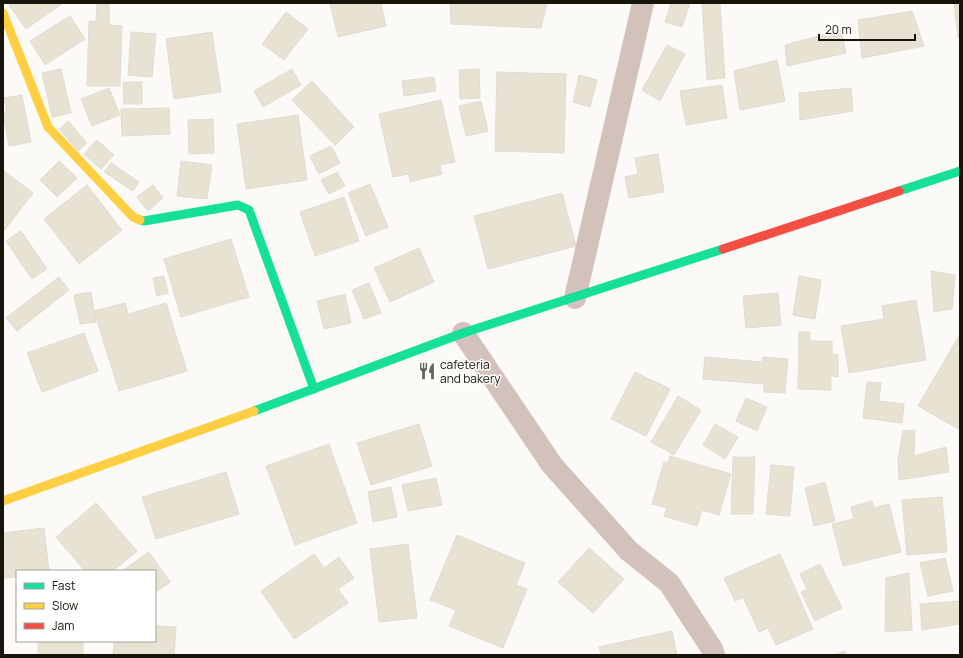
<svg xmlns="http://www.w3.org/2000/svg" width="963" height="658" font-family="Manrope,sans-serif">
<rect width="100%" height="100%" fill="#fbfaf7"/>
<g fill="#e8e2d2" stroke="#dedcd5">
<path d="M 12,3 L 63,3 L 26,29 L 9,5 Z"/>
<path d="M 330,3 L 381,3 L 386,26 L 338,37 Z"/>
<path d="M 450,3 L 547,3 L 541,28 L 451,24 Z"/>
<path d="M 671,3 L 690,3 L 682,27 L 665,22 Z"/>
<path d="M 702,3 L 720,3 L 725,78 L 707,80 Z"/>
<path d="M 954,3 L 960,3 L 960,37 L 958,38 Z"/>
<path d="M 97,4 L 109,4 L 109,25 L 122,26 L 120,86 L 87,86 L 89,21 L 96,21 Z"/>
<path d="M 912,11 L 924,46 L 862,58 L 858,20 Z"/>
<path d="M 286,12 L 308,29 L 284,60 L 262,44 Z"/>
<path d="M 70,16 L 85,39 L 45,65 L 30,41 Z"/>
<path d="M 841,30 L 846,53 L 787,66 L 785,45 Z"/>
<path d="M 131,32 L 156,34 L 152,77 L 128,75 Z"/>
<path d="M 212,32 L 221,92 L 174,99 L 166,39 Z"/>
<path d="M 667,45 L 685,54 L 660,101 L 642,90 Z"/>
<path d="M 777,60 L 785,101 L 740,110 L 734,71 Z"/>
<path d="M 61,69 L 71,113 L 52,117 L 42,73 Z"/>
<path d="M 292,69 L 301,85 L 263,107 L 254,91 Z"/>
<path d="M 479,69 L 480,98 L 460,99 L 459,70 Z"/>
<path d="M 497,72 L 566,74 L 564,153 L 495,151 Z"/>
<path d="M 579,75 L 597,80 L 590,107 L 573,102 Z"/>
<path d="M 434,77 L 436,91 L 404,96 L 402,81 Z"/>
<path d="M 312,81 L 354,127 L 335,145 L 292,100 Z"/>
<path d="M 123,82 L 142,82 L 142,104 L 124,104 Z"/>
<path d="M 722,85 L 727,118 L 686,125 L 680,91 Z"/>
<path d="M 109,88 L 120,115 L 92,126 L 81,99 Z"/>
<path d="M 851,88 L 853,111 L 800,120 L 799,93 Z"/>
<path d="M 22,95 L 31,142 L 9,146 L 3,113 L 7,111 L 4,98 Z"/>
<path d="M 441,100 L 455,162 L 440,165 L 442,174 L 410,182 L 409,174 L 393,177 L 379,114 Z"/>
<path d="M 481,101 L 488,131 L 466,136 L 459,106 Z"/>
<path d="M 169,108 L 170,134 L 122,136 L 121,109 Z"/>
<path d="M 298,115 L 307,180 L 246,189 L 237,124 Z"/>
<path d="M 213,119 L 214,153 L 189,154 L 188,120 Z"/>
<path d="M 68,121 L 87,143 L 78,151 L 59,129 Z"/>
<path d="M 97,140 L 114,155 L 101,169 L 84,154 Z"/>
<path d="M 331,146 L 340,163 L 319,174 L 310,156 Z"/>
<path d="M 658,154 L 664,192 L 629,198 L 625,177 L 638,174 L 635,158 Z"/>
<path d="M 59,161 L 77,178 L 57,197 L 40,180 Z"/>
<path d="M 181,161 L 212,165 L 207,199 L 177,196 Z"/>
<path d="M 111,163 L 139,182 L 133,191 L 104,172 Z"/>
<path d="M 3,170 L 33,193 L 3,232 Z"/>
<path d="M 337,172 L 345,186 L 329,194 L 321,180 Z"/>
<path d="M 370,184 L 388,227 L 366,236 L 348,193 Z"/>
<path d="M 87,185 L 122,230 L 79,264 L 44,219 Z"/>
<path d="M 153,185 L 163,198 L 148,211 L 137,197 Z"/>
<path d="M 562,193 L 576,246 L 488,269 L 474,216 Z"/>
<path d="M 344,197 L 359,241 L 315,256 L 300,212 Z"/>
<path d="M 21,231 L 47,269 L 32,279 L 6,241 Z"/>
<path d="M 231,239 L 249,297 L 181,317 L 164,259 Z"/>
<path d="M 419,248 L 434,282 L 390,302 L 374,268 Z"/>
<path d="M 931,271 L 955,275 L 952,309 L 934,312 Z"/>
<path d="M 164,276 L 168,293 L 157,296 L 153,278 Z"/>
<path d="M 799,276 L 821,280 L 815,319 L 793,315 Z"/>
<path d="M 59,277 L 69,290 L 17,331 L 6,318 Z"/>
<path d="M 369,283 L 381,313 L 364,319 L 352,290 Z"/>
<path d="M 91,292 L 96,322 L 80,324 L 74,295 Z"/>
<path d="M 778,293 L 781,325 L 746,328 L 743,296 Z"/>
<path d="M 345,294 L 351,323 L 324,329 L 317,301 Z"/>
<path d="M 916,300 L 926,360 L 849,373 L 841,326 L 884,319 L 882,306 Z"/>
<path d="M 125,303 L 128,314 L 166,303 L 187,371 L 119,391 L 94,311 Z"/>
<path d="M 799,332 L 810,332 L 810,341 L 832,341 L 832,354 L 838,355 L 838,377 L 831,376 L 831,390 L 798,389 Z"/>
<path d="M 84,333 L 98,371 L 42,392 L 27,353 Z"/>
<path d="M 960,334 L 960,430 L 918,406 Z"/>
<path d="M 705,357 L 762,362 L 763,357 L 788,359 L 785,393 L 764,392 L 764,384 L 703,379 Z"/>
<path d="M 635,372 L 670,389 L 646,436 L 611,419 Z"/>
<path d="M 867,382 L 881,383 L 879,401 L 904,404 L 902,423 L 863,418 Z"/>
<path d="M 678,396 L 701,410 L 674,455 L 651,442 Z"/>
<path d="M 746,398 L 767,407 L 757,431 L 736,421 Z"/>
<path d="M 419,424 L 432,466 L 371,485 L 357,443 Z"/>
<path d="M 715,424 L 738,437 L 725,459 L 703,445 Z"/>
<path d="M 915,430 L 914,456 L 946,447 L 949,472 L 899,480 L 898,459 L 903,431 Z"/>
<path d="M 329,444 L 357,523 L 295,545 L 266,466 Z"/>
<path d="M 670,456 L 731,474 L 719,515 L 702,510 L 697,526 L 664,516 L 667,508 L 652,504 L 664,462 L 668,463 Z"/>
<path d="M 733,457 L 755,457 L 753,514 L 731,514 Z"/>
<path d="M 771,465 L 794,467 L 790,516 L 766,514 Z"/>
<path d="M 226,472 L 239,514 L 156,539 L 142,497 Z"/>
<path d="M 436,478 L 442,505 L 408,511 L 402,485 Z"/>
<path d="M 825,482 L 835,521 L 814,526 L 805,488 Z"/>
<path d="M 391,487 L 397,517 L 373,522 L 368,492 Z"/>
<path d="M 942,497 L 947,552 L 907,555 L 902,500 Z"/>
<path d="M 872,501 L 874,508 L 889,504 L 901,552 L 843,566 L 832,524 L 854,519 L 851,507 Z"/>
<path d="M 96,503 L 137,551 L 113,571 L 85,571 L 56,537 Z"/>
<path d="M 44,528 L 49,571 L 17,571 L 17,577 L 3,578 L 3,533 Z"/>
<path d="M 457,535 L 525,563 L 516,585 L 527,589 L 503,648 L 449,626 L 456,610 L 430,600 Z"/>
<path d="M 408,544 L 417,618 L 379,622 L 370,549 Z"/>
<path d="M 589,548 L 624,579 L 593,613 L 558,582 Z"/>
<path d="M 149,552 L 170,582 L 155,593 L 155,571 L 122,571 Z"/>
<path d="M 314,554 L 324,568 L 339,557 L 354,578 L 338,589 L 348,603 L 294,639 L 261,591 Z"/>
<path d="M 780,554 L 813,629 L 776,645 L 768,628 L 759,632 L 743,597 L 735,601 L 724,578 Z"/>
<path d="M 945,558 L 953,591 L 928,596 L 920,563 Z"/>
<path d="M 820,564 L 842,608 L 815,621 L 801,592 L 807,589 L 800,574 Z"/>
<path d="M 909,573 L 912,630 L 885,632 L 886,578 Z"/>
<path d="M 960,601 L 960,624 L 922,630 L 920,604 Z"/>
<path d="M 155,626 L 176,627 L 174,655 L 113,655 L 114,641 L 155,641 Z"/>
<path d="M 672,631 L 677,655 L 601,655 L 599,647 Z"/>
<rect x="38" y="642" width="45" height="13"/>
<path d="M 845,651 L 846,655 L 834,655 Z"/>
</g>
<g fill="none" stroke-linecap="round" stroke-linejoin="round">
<g stroke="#d3c1bc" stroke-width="22">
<path d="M 575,298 L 643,3"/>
<path d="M 463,333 L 552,465 L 629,551 L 669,583 L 712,649 L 714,655"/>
</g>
<g stroke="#16e098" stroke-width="9">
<path d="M 899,191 L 960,171"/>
<path d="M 140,220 L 144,221 L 238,205 L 249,210 L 314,389"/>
<path d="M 254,411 L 463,333 L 723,249"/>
</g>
<g stroke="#ffcf43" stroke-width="9">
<path d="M 3,13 L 48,127 L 133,217 L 140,220"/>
<path d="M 3,501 L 254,411"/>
</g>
<path stroke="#f24e42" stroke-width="9" d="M 723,249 L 899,191"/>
</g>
<defs>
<g id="restaurant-bare" transform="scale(1.38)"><path d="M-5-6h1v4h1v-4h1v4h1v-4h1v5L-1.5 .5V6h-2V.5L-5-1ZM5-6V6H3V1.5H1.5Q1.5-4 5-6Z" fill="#67645c" stroke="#fff" stroke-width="2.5" paint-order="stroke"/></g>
</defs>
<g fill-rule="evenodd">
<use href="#restaurant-bare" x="427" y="371"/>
</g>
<g text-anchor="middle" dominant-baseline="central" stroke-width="3" stroke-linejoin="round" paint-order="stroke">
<g font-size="12" fill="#171409" stroke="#fff" text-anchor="start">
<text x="440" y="364">cafeteria<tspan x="440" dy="14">and bakery</tspan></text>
</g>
</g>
<rect width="963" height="658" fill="none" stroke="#171409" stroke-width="8"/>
<rect x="16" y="570" width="140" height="72" fill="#ffffff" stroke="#a2a19d"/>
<rect x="24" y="583" width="20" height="6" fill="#16e098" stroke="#a2a19d"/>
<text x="52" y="590" font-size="12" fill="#171409">Fast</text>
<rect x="24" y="603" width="20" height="6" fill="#ffcf43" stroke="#a2a19d"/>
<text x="52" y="610" font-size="12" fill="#171409">Slow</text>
<rect x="24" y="623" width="20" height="6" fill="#f24e42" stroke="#a2a19d"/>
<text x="52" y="630" font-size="12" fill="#171409">Jam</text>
<path d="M819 34v6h96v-6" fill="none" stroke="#171409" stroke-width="2"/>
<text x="825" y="34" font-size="12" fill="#171409" stroke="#ffffff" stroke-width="3" paint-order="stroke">20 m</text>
</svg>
